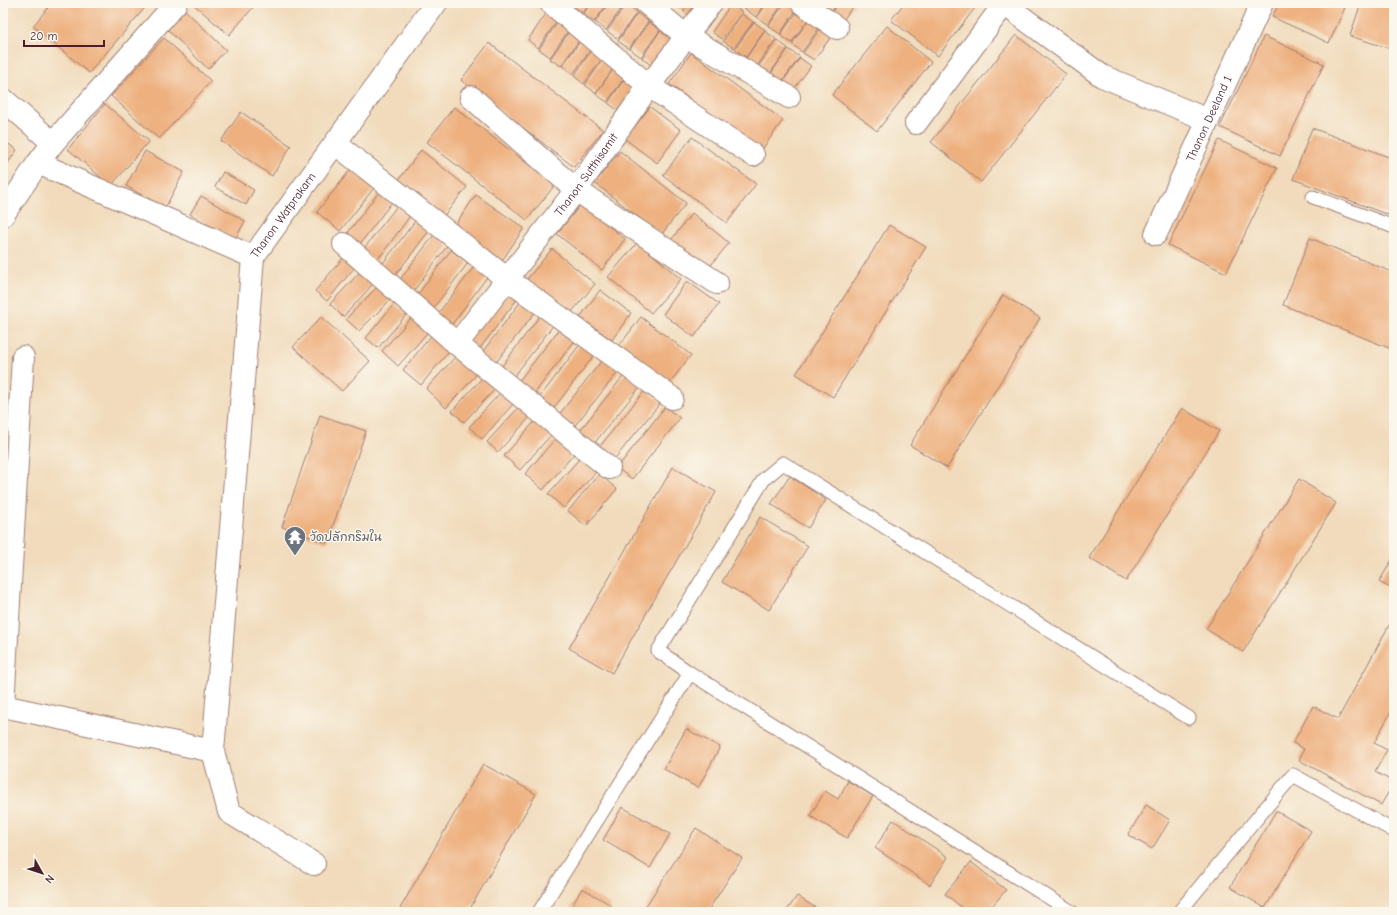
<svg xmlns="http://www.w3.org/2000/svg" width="1397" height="915" font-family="'Comic Neue','Playpen Sans Thai',sans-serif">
<rect width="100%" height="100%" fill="#fbf7ec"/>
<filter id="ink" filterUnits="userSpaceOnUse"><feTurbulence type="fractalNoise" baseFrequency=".025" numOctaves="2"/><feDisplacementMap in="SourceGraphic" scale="8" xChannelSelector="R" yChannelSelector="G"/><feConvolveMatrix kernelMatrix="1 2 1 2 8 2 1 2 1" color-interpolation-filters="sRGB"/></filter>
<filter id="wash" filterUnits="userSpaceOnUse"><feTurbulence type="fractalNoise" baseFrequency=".012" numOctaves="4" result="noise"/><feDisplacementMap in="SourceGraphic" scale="16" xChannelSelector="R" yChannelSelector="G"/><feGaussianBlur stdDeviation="0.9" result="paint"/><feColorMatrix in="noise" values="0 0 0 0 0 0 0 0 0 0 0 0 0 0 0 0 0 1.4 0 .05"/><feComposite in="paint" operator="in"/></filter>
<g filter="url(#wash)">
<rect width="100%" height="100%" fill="#f1dbbc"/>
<g id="blocks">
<g fill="#eeb07f">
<path d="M 52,3 L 149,3 L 89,73 L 33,26 Z"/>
<path d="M 192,3 L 257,3 L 229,35 Z"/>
<path d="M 574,3 L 590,3 L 583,13 L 572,5 Z"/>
<path d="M 591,3 L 608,3 L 594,22 L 583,14 Z"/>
<path d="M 609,3 L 625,3 L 606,30 L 595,22 Z"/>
<path d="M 673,3 L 686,3 L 681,9 Z"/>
<path d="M 689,3 L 705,3 L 694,19 L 683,11 Z"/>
<path d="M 738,3 L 748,3 L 745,8 Z"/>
<path d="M 749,3 L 766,3 L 756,17 L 745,9 Z"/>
<path d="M 767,3 L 783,3 L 768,25 L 757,17 Z"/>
<path d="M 785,3 L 792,3 L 798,7 L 780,34 L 768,26 Z"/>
<path d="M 821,3 L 837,3 L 831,13 Z"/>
<path d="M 839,3 L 855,3 L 842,22 L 831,14 Z"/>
<path d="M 904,3 L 968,3 L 975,8 L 938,56 L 891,20 Z"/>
<path d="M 1279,3 L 1347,3 L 1329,43 L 1272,17 Z"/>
<path d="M 1361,3 L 1394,3 L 1394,50 L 1350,36 Z"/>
<path d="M 626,4 L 637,12 L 618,39 L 607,31 Z"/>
<path d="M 731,4 L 742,12 L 722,39 L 712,32 Z"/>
<path d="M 182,7 L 226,50 L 208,69 L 164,26 Z"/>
<path d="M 799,9 L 810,17 L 791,43 L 780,35 Z"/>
<path d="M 637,13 L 648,21 L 629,49 L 618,41 Z"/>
<path d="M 546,14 L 557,21 L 538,48 L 528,40 Z"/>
<path d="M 742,14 L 753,22 L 734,48 L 723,41 Z"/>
<path d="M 810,17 L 821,25 L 802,52 L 792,44 Z"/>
<path d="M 558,22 L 569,30 L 550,57 L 539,49 Z"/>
<path d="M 649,22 L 660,30 L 641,57 L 630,49 Z"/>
<path d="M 754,22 L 765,30 L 746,57 L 735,49 Z"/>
<path d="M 822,26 L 833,34 L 814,60 L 803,53 Z"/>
<path d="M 887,26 L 931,62 L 877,131 L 832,95 Z"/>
<path d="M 660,31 L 671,39 L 652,66 L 642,58 Z"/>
<path d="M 765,31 L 776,39 L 757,66 L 746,58 Z"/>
<path d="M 569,32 L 580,39 L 561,66 L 550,59 Z"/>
<path d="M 1016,35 L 1066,74 L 981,182 L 931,142 Z"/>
<path d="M 1264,36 L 1324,64 L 1280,156 L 1220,127 Z"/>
<path d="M 164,38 L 211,81 L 159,139 L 111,96 Z"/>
<path d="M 581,40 L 592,48 L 573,74 L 562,66 Z"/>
<path d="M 777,40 L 788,48 L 769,75 L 758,67 Z"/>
<path d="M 489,43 L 603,130 L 574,167 L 461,80 Z"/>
<path d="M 592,49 L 603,57 L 584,84 L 574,76 Z"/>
<path d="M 788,49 L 800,57 L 780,84 L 769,76 Z"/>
<path d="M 691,53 L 783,120 L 761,151 L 669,84 Z"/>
<path d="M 604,58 L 615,66 L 596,93 L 585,85 Z"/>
<path d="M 800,58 L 811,66 L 792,92 L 781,84 Z"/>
<path d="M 615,66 L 627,74 L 607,102 L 596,94 Z"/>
<path d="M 627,75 L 638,83 L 619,111 L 608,103 Z"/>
<path d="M 105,104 L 149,141 L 111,186 L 68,149 Z"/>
<path d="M 454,107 L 555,185 L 527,220 L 427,142 Z"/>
<path d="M 650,107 L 681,130 L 657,163 L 625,139 Z"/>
<path d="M 241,112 L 291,146 L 272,176 L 221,141 Z"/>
<path d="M 1312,128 L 1394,159 L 1394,217 L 1293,179 Z"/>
<path d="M 692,137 L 756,184 L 727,223 L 663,175 Z"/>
<path d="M 3,140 L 17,150 L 3,170 Z"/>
<path d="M 1219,140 L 1277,168 L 1226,273 L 1168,245 Z"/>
<path d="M 421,150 L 467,187 L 442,218 L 397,182 Z"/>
<path d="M 145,151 L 184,172 L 165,208 L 126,186 Z"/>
<path d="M 620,151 L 686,203 L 661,235 L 595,183 Z"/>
<path d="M 351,169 L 374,188 L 340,231 L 317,212 Z"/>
<path d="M 223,172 L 254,190 L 246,205 L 215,187 Z"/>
<path d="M 379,192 L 392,202 L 359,245 L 346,235 Z"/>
<path d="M 476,195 L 524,228 L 501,262 L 453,228 Z"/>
<path d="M 201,196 L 245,221 L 235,240 L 190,214 Z"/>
<path d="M 581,204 L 625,239 L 602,270 L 557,234 Z"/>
<path d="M 397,206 L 410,216 L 376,262 L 362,251 Z"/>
<path d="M 692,213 L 729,243 L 707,270 L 671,240 Z"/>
<path d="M 415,221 L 429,231 L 394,277 L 380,267 Z"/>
<path d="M 889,225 L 926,247 L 833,397 L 796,374 Z"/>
<path d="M 434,235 L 447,246 L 412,293 L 398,282 Z"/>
<path d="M 1310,238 L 1394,273 L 1394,350 L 1283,305 Z"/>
<path d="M 638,242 L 681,279 L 651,313 L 608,277 Z"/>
<path d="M 552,249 L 595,284 L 570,314 L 527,279 Z"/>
<path d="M 451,250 L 468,263 L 432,310 L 415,298 Z"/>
<path d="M 343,258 L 354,268 L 327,301 L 315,291 Z"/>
<path d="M 474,267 L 487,277 L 450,327 L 436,316 Z"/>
<path d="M 360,272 L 373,284 L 343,317 L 330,304 Z"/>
<path d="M 687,281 L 719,304 L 694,337 L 663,314 Z"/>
<path d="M 503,286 L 518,298 L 478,351 L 462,340 Z"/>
<path d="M 377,287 L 390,300 L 359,331 L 346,319 Z"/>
<path d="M 600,290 L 631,313 L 612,340 L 580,317 Z"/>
<path d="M 1003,295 L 1040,318 L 947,468 L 910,445 Z"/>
<path d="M 522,300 L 536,311 L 494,365 L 480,355 Z"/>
<path d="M 394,304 L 407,314 L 378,348 L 366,338 Z"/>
<path d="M 542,313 L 555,323 L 512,379 L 499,370 Z"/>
<path d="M 321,317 L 370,361 L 342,391 L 293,347 Z"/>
<path d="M 641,317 L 691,355 L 669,384 L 619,346 Z"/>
<path d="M 411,318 L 428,332 L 398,366 L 382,351 Z"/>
<path d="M 561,327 L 576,339 L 531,398 L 515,386 Z"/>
<path d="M 431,336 L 449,351 L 421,385 L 403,370 Z"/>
<path d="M 581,343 L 595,354 L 550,413 L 536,402 Z"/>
<path d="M 457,355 L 477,374 L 446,408 L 426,389 Z"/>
<path d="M 603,359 L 619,371 L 572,429 L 557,417 Z"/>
<path d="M 625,374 L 640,387 L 592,446 L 577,434 Z"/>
<path d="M 483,377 L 495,389 L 464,422 L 452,411 Z"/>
<path d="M 645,390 L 661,402 L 612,462 L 597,450 Z"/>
<path d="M 501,392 L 514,403 L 482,439 L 469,427 Z"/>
<path d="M 519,407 L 530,417 L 498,452 L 487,442 Z"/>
<path d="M 665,407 L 680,418 L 632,479 L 617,468 Z"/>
<path d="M 1182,408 L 1219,431 L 1126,581 L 1089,558 Z"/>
<path d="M 320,415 L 366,431 L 327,543 L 282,527 Z"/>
<path d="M 535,421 L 551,435 L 520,470 L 504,456 Z"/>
<path d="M 556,438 L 574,454 L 543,490 L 525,474 Z"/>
<path d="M 580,458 L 596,472 L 564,508 L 548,494 Z"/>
<path d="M 673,467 L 716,492 L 612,673 L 569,648 Z"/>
<path d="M 599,474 L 617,489 L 586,526 L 568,511 Z"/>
<path d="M 790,476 L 826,500 L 808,528 L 771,504 Z"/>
<path d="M 1299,479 L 1336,503 L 1243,652 L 1206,629 Z"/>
<path d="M 760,517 L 808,546 L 769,610 L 722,582 Z"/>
<path d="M 1394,556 L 1394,590 L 1379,582 Z"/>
<path d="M 1394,616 L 1394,706 L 1374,743 L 1387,750 L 1375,772 L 1394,782 L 1381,805 L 1299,760 L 1304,749 L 1293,743 L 1313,706 L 1338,719 Z"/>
<path d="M 686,729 L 720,747 L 698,788 L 664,769 Z"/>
<path d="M 483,764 L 536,794 L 468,912 L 398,912 Z"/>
<path d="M 848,781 L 873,796 L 847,838 L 810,816 L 825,791 L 838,799 Z"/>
<path d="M 1146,805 L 1170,820 L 1152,849 L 1128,835 Z"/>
<path d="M 622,807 L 670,834 L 650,868 L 603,840 Z"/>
<path d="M 1276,811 L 1311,831 L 1265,908 L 1230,887 Z"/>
<path d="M 893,820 L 948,857 L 930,885 L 875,848 Z"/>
<path d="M 696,828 L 742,858 L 707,912 L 642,912 Z"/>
<path d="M 971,862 L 1006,890 L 987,912 L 968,912 L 945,894 Z"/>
<path d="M 582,888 L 611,905 L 607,912 L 569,912 Z"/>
<path d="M 797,896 L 822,912 L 786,912 Z"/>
</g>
</g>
</g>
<g filter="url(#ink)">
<use href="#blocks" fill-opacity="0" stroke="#9e7d74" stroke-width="1"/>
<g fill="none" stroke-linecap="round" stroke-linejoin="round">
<g stroke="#9e7d74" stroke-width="15">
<g id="lane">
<path d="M 1313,197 L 1394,227"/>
<path d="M 539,912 L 690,673"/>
<path d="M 1072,912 L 690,673 L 658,651 L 764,479 L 783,463 L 1189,718"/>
<path d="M 1179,912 L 1293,775 L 1394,831"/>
</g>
</g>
<g stroke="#9e7d74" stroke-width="24">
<g id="street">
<path d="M 551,3 L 649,86 L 753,155"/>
<path d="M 646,3 L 686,36 L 789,97"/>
<path d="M 802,3 L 837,28"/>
<path d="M 1004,4 L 1102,76 L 1208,120"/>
<path d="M 471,97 L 576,190 L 717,283"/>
<path d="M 3,99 L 53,143"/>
<path d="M 916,123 L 1005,3"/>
<path d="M 336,144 L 507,279 L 672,398"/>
<path id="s1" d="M 38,163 L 253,257 L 436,3"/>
<path d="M 3,215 L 38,163 L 53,143 L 176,3"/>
<path id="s2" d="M 1156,234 L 1262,3"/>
<path d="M 344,244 L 457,344 L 609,468"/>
<path d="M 253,257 L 213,751 L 229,812 L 314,864"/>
<path id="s3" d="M 457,344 L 576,190 L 649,86 L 711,3"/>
<path d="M 23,357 L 3,706 L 213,751"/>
</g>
</g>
<use href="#lane" stroke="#fff" stroke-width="13"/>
<use href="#street" stroke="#fff" stroke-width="22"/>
</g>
</g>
<defs>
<g id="temple-pin" transform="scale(1.15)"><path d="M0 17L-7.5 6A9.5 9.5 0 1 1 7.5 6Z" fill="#6b7280" stroke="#fbf7ec"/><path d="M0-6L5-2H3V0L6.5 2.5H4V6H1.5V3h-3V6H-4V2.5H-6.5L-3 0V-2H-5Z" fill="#fff"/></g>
</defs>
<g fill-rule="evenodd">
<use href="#temple-pin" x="295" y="537"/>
</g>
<g text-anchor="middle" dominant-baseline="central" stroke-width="3" stroke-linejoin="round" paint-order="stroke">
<g font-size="12" fill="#4a1f2b" stroke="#fbf7ec">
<text stroke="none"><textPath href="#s2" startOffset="127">Thanon Deeland 1</textPath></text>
<text stroke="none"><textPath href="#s3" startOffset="213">Thanon Sutthisamit</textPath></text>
<text stroke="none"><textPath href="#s1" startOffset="286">Thanon Watprakarn</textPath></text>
</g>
<g font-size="12" fill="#5b616d" stroke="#fbf7ec" text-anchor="start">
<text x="310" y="537">วัดปลักกริมใน</text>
</g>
</g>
<rect width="1397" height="915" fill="none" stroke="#fbf7ec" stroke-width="16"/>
<g transform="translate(42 873) rotate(129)" stroke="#fbf7ec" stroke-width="3" paint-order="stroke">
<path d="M0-3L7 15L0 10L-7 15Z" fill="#4a1f2b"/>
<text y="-6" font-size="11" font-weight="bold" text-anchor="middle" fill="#4a1f2b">N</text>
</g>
<path d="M24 40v6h80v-6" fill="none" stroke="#4a1f2b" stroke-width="2"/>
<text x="30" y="40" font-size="12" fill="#4a1f2b" stroke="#fbf7ec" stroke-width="3" paint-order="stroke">20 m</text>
</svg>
